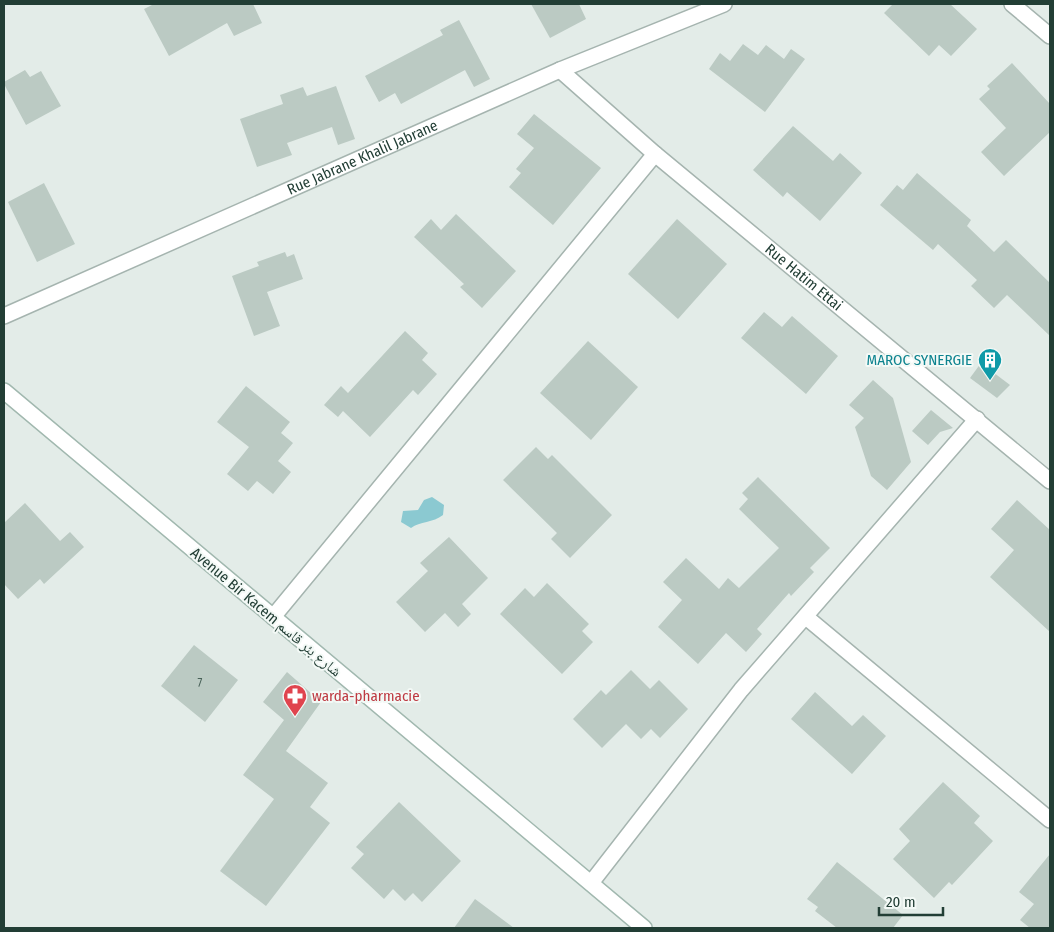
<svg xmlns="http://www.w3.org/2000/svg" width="1054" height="932" font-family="'Fira Sans Condensed','Noto Naskh Arabic',sans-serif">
<rect width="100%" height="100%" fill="#e3ece8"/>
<path fill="#8bc9d1" d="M 432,497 L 444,505 L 443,515 C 433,523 420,521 411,528 L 401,522 L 403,511 L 418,510 L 424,500 Z"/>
<g fill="#bbcac3">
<path d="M 154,4 L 253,4 L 262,23 L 234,36 L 227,23 L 169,56 L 144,9 Z"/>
<path d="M 531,4 L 579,4 L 586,19 L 550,38 Z"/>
<path d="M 893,4 L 950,4 L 977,29 L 951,56 L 939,45 L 929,56 L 884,13 Z"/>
<path d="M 459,20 L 490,79 L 474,87 L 465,70 L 401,104 L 395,93 L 379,102 L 365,76 L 443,35 L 440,30 Z"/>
<path d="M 743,44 L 758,55 L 766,45 L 784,59 L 791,49 L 805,59 L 765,112 L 709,69 L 720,53 L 730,61 Z"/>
<path d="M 1012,63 L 1050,104 L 1050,132 L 1004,176 L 981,152 L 1006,128 L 979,99 L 990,89 L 987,86 Z"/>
<path d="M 25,70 L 30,77 L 41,71 L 61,106 L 26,125 L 4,84 L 4,82 Z"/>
<path d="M 336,86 L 355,139 L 338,145 L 332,127 L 287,143 L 292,155 L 257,167 L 240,119 L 283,104 L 280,95 L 303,87 L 307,96 Z"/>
<path d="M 534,114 L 601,168 L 553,225 L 509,187 L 521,173 L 516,169 L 534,148 L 517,134 Z"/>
<path d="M 793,126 L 833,161 L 840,153 L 862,173 L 820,221 L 787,192 L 783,197 L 753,170 Z"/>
<path d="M 917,173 L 971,220 L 967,226 L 994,252 L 1006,240 L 1050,283 L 1050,336 L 1007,295 L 994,308 L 971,286 L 977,280 L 938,244 L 933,250 L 880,205 L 897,185 L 903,190 Z"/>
<path d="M 44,183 L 75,244 L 37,262 L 8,202 Z"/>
<path d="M 456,214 L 516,271 L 482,308 L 460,287 L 464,284 L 414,237 L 431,219 L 441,230 Z"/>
<path d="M 677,219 L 727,264 L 678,319 L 628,274 Z"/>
<path d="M 285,252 L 287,257 L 294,254 L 303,279 L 267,292 L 280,326 L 254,336 L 232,276 L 259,266 L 257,262 Z"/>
<path d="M 764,312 L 782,327 L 792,316 L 838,356 L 806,394 L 741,338 Z"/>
<path d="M 405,331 L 428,353 L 422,360 L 437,374 L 418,395 L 413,390 L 370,437 L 343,411 L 338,417 L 324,405 L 341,386 L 348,393 Z"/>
<path d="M 588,341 L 638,387 L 591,440 L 540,393 Z"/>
<path d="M 981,363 L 1010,385 L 997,398 L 970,378 Z"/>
<path d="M 873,380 L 893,398 L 911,462 L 887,490 L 871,476 L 855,427 L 864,418 L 849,405 Z"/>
<path d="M 246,386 L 290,422 L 281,433 L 293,443 L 278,461 L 291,472 L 273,494 L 257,481 L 248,491 L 227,474 L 249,447 L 217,422 Z"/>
<path d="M 931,410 L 953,428 L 940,432 L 928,445 L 912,431 Z"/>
<path d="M 536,447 L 548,459 L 552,455 L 612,515 L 570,558 L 551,539 L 557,533 L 503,480 Z"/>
<path d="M 758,477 L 830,548 L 810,568 L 814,572 L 791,596 L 789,593 L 757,629 L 762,634 L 746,652 L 726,633 L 698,664 L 658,627 L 682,600 L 663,582 L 686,558 L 719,589 L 728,578 L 739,588 L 779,548 L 739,509 L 748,499 L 742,493 Z"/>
<path d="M 1017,500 L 1050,530 L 1050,632 L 990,577 L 1014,550 L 991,529 Z"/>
<path d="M 25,503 L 60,541 L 70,532 L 84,547 L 44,584 L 40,579 L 18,599 L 4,584 L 4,523 Z"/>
<path d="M 449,537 L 488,578 L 462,604 L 471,614 L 458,627 L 445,613 L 425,632 L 396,602 L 428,571 L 420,563 Z"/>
<path d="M 547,583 L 589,624 L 582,631 L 593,642 L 562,674 L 500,614 L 525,588 L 534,597 Z"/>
<path d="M 194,645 L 238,680 L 205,722 L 161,686 Z"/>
<path d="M 631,670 L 650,689 L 659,680 L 688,709 L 660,738 L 651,729 L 641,739 L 626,724 L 602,748 L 573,719 L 601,690 L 606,695 Z"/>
<path d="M 287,672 L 321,702 L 286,751 L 328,783 L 310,807 L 330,823 L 266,906 L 220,871 L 274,799 L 243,775 L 284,720 L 263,702 Z"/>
<path d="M 815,692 L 852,726 L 863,715 L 886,736 L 852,774 L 791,719 Z"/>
<path d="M 943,782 L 980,816 L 974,823 L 993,841 L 952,885 L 949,882 L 934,898 L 893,859 L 910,841 L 899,829 Z"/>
<path d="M 399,802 L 461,861 L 422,902 L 413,893 L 405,901 L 393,889 L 384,899 L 351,868 L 364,854 L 356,847 Z"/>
<path d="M 1050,854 L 1050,928 L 1030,928 L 1020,920 L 1034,904 L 1019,892 Z"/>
<path d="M 837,862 L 903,915 L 893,928 L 837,928 L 815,911 L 818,907 L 807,899 Z"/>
<path d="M 475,899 L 514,928 L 454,928 Z"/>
</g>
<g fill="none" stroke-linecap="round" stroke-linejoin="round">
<g stroke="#a5b4af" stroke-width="18">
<g id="street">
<path d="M 1012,4 L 1050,36"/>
<path id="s1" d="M 560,70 L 655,154 L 1050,481"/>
<path id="s2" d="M 4,316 L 560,70 L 724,4"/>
<path d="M 273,617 L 655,154"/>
<path d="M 806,617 L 1050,820"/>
<path d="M 591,883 L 741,690 L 977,419"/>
</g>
</g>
<g stroke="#a1b8af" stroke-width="18">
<path id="secondary" d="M 4,391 L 644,928"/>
</g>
<use href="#street" stroke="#fff" stroke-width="15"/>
<use href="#secondary" stroke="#fff" stroke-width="15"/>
</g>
<defs>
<g id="building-pin" transform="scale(1.25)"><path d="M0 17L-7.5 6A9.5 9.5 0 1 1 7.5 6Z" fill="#0f9aa8" stroke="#f3f9f6"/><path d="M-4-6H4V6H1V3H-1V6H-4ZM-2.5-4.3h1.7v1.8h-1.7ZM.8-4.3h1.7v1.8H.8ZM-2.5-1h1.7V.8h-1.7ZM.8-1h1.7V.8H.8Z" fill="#fff"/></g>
<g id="pharmacy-pin" transform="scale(1.25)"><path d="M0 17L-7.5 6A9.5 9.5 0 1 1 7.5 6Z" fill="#e0444e" stroke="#f3f9f6"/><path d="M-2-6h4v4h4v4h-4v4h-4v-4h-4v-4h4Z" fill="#fff"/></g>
</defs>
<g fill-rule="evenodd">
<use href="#building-pin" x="990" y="360"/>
<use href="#pharmacy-pin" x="295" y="696"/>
</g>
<g text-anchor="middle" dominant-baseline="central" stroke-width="4" stroke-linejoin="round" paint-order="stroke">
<g font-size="12" fill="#486158">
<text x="200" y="683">7</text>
</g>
<g font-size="15" fill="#223e35" stroke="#f3f9f6">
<text stroke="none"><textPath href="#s2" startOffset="392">Rue Jabrane Khalil Jabrane</textPath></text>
<text stroke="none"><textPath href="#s1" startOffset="320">Rue Hatim Ettai</textPath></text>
<text transform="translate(266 612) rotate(40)">Avenue Bir Kacem شارع بئر قاسم</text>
</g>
<g font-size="15" fill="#0d838f" stroke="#f3f9f6" text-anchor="end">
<text x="972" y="360">MAROC SYNERGIE</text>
</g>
<g font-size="15" fill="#be3a42" stroke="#f3f9f6" text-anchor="start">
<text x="312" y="696">warda-pharmacie</text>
</g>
</g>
<rect width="1054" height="932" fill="none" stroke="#223e35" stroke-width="10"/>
<path d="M879 907v8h64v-8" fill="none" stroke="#223e35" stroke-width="2.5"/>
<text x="886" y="907" font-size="15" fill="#223e35" stroke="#f3f9f6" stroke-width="4" paint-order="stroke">20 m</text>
</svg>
